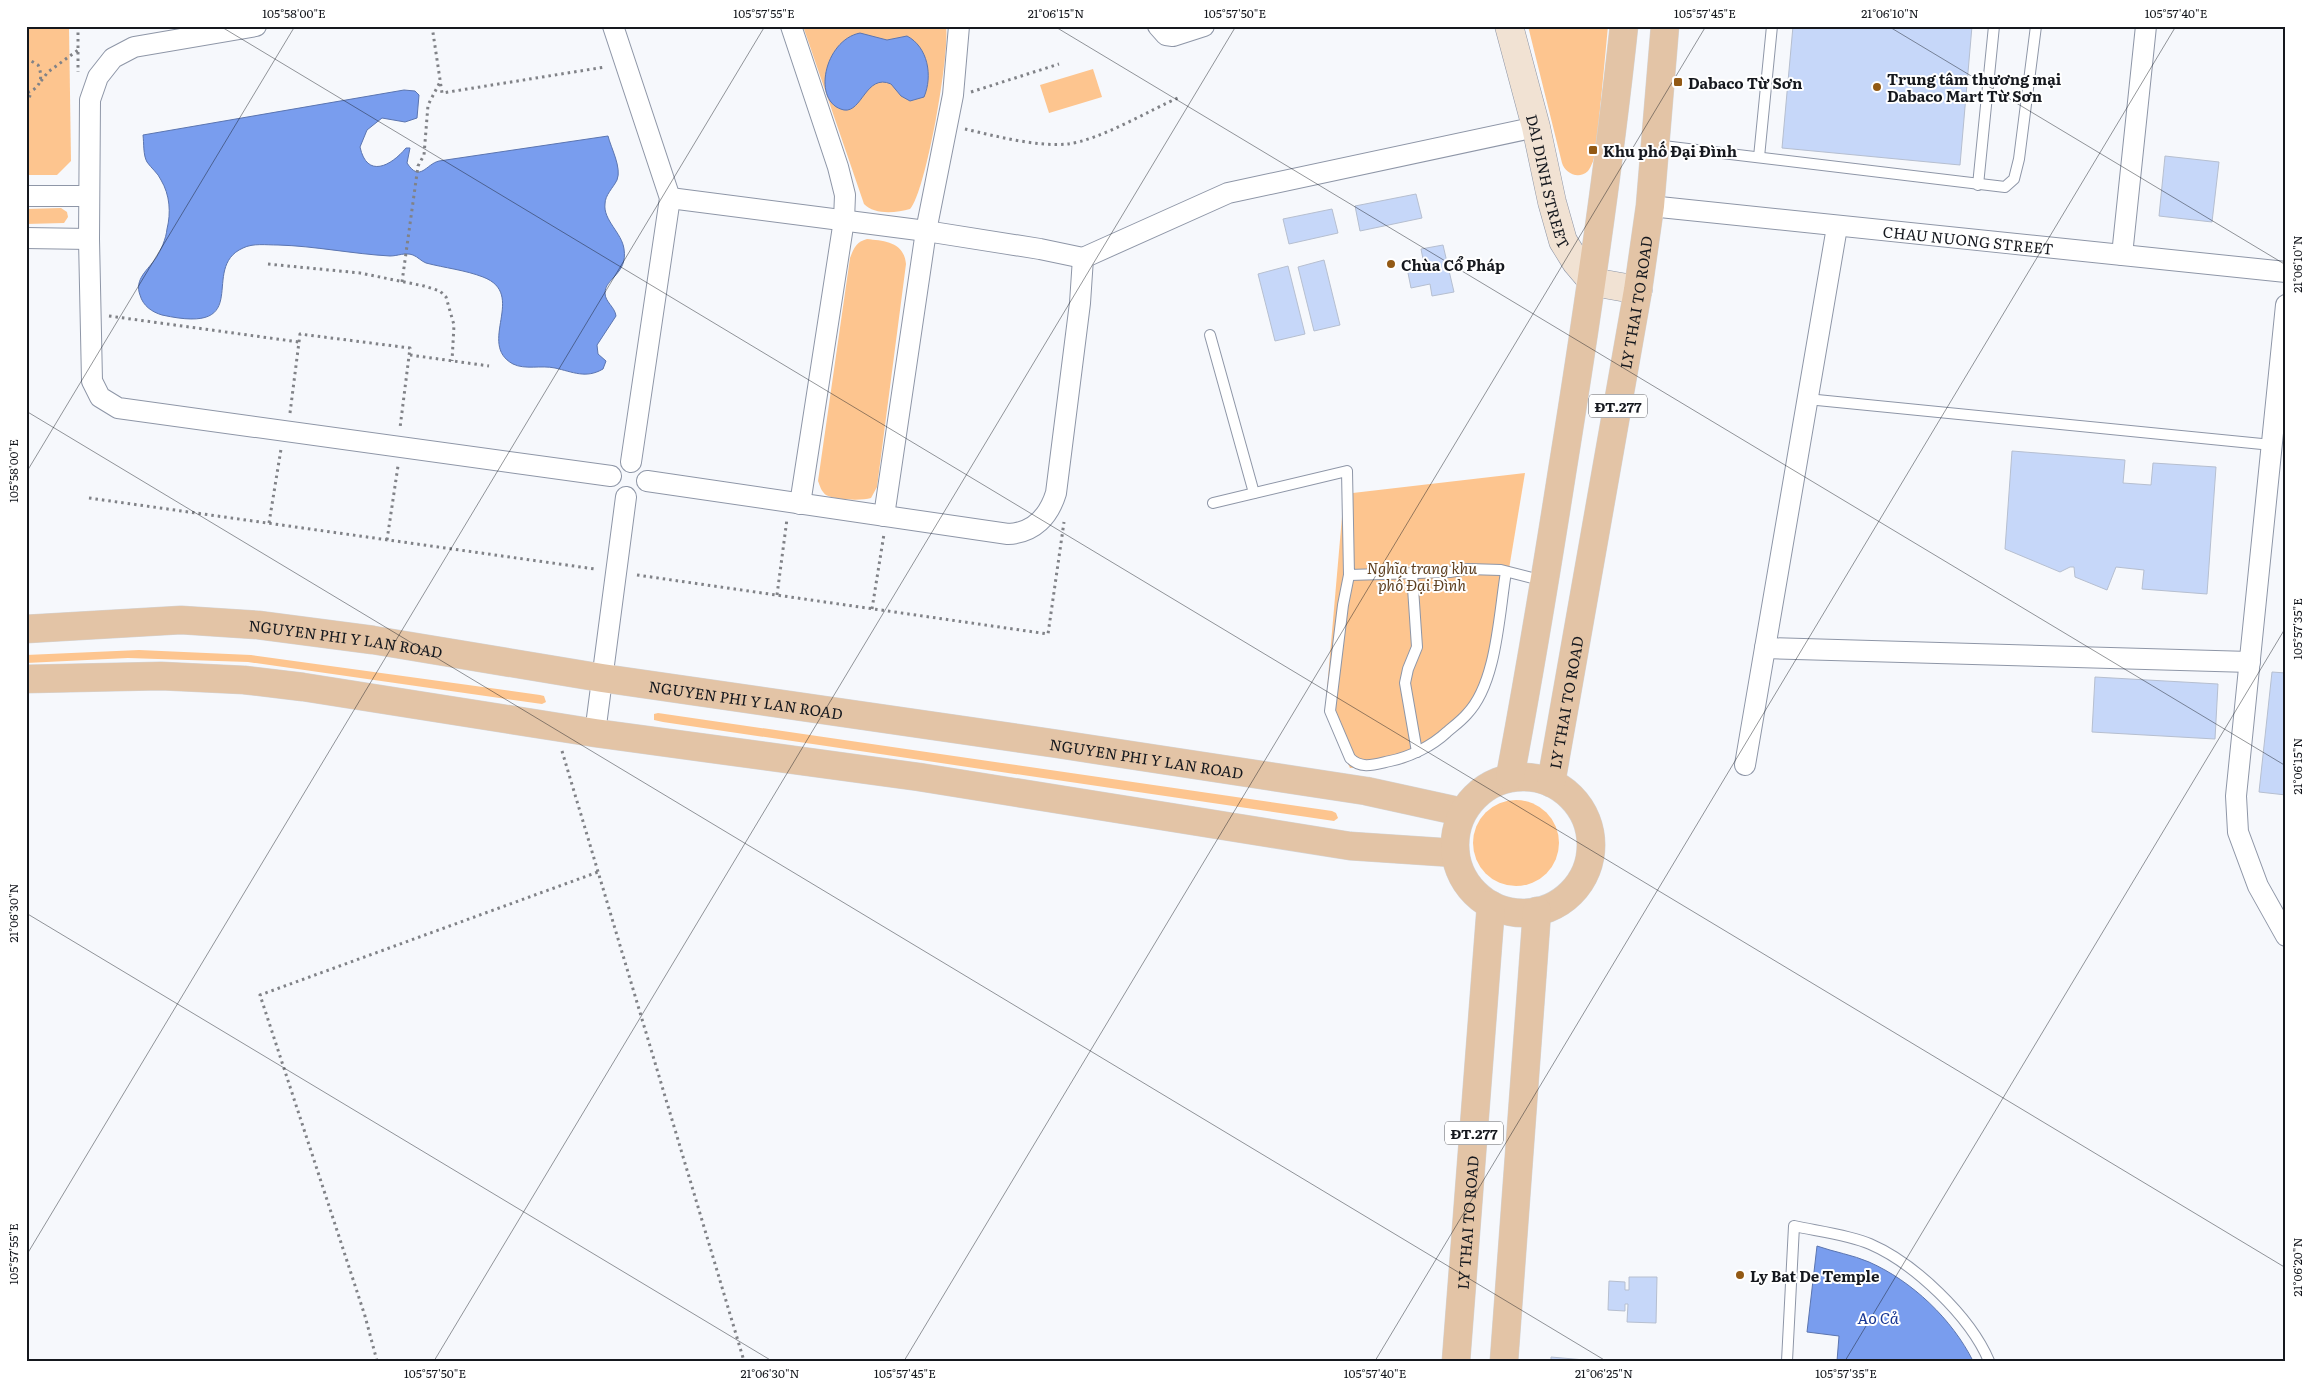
<svg xmlns="http://www.w3.org/2000/svg" width="2312" height="1387" font-family="Literata,serif">
<rect width="100%" height="100%" fill="#f6f8fc"/>
<g fill="#fdc58f">
<path d="M 26,26 L 69,26 L 71,161 L 57,175 L 26,175 Z"/>
<path d="M 803,26 L 946,26 C 950,53 926,191 910,209 C 896,213 874,215 864,204 Z"/>
<path d="M 1528,26 L 1608,26 L 1596,152 C 1594,158 1592,166 1588,171 C 1578,180 1565,173 1562,163 Z"/>
<path d="M 1093,69 L 1102,97 L 1049,113 L 1040,85 Z"/>
<path d="M 61,208 L 67,212 L 68,217 L 64,223 L 26,224 L 26,209 Z"/>
<path d="M 867,239 C 885,241 904,242 906,264 L 877,487 L 871,498 C 862,501 834,500 826,495 C 821,491 820,486 818,481 L 850,258 C 854,248 856,242 867,239 Z"/>
<path d="M 1525,473 L 1491,677 L 1482,700 L 1425,752 L 1405,763 L 1388,766 L 1350,768 L 1325,712 L 1344,494 Z"/>
<path d="M 139,650 L 251,655 L 540,695 L 544,696 L 546,702 L 542,704 L 248,662 L 128,658 L 26,663 L 26,655 Z"/>
<path d="M 658,713 L 1332,811 L 1336,813 L 1338,818 L 1334,821 L 663,722 L 654,720 L 654,714 Z"/>
<circle cx="1516" cy="843" r="43"/>
</g>
<g fill="#799dee" stroke="#5b75b0">
<path d="M 860,33 L 887,40 L 907,36 C 928,47 933,76 924,97 L 910,101 L 901,96 L 891,84 C 866,73 862,113 844,110 C 811,103 824,40 860,33 Z"/>
<path d="M 404,90 L 415,91 L 419,95 L 417,118 L 405,122 L 382,118 L 367,130 L 360,147 C 367,179 391,166 406,148 L 410,148 L 407,163 C 420,183 426,164 439,161 L 608,136 C 611,148 622,168 617,180 C 613,188 605,195 605,204 C 603,220 622,233 624,249 C 628,274 605,278 605,293 C 605,302 615,307 616,316 L 597,345 L 598,354 L 606,361 L 603,369 C 586,379 573,372 555,368 C 541,365 525,370 513,364 C 476,344 528,294 483,277 C 465,270 445,268 426,263 C 421,261 418,257 413,255 C 405,252 398,256 390,256 C 353,254 315,246 278,245 C 266,245 253,243 243,248 C 198,268 257,336 162,315 C 152,312 143,306 140,295 C 134,279 148,270 156,258 C 161,250 166,239 167,229 C 171,213 170,195 161,180 C 158,173 151,168 147,162 C 143,155 144,143 143,135 Z"/>
<path d="M 1817,1246 C 1834,1252 1853,1255 1869,1262 C 1912,1281 1952,1319 1973,1361 L 1837,1361 L 1839,1336 L 1807,1332 Z"/>
</g>
<g fill="#c6d7f9" stroke="#b6bfd0">
<path d="M 1793,26 L 1972,26 L 1960,165 L 1782,148 Z"/>
<path d="M 2165,156 L 2219,162 L 2212,222 L 2159,216 Z"/>
<path d="M 1416,194 L 1422,218 L 1360,231 L 1355,206 Z"/>
<path d="M 1332,209 L 1338,233 L 1289,244 L 1283,219 Z"/>
<path d="M 1443,245 L 1454,292 L 1432,296 L 1430,284 L 1411,288 L 1407,268 L 1424,264 L 1421,249 Z"/>
<path d="M 1324,260 L 1340,325 L 1314,331 L 1298,267 Z"/>
<path d="M 1288,266 L 1305,334 L 1275,341 L 1258,274 Z"/>
<path d="M 2012,451 L 2125,460 L 2123,483 L 2151,485 L 2153,463 L 2216,467 L 2207,594 L 2142,589 L 2144,570 L 2116,567 L 2107,590 L 2075,577 L 2074,567 L 2070,567 L 2060,572 L 2005,549 Z"/>
<path d="M 2272,672 L 2286,673 L 2286,795 L 2259,792 Z"/>
<path d="M 2095,677 L 2218,684 L 2215,739 L 2092,732 Z"/>
<path d="M 1629,1277 L 1657,1277 L 1656,1323 L 1627,1322 L 1628,1304 L 1625,1304 L 1625,1311 L 1608,1310 L 1609,1281 L 1625,1282 L 1625,1290 L 1629,1290 Z"/>
<path d="M 1551,1357 L 1596,1361 L 1551,1361 Z"/>
</g>
<g fill="none" stroke-linecap="round" stroke-linejoin="round">
<g stroke="#8e96a7" stroke-width="12">
<g id="lane">
<path d="M 1655,145 L 2005,187 L 2014,179 L 2019,159 L 2036,26"/>
<path d="M 1759,157 L 1772,26"/>
<path d="M 1978,185 L 1994,26"/>
<path d="M 1210,335 L 1254,493"/>
<path d="M 1807,399 L 2272,445"/>
<path d="M 1213,503 L 1347,471 L 1349,575 L 1450,572 L 1468,569 L 1501,570 L 1544,581"/>
<path d="M 1412,573 L 1417,647 L 1408,669 L 1405,683 L 1417,752"/>
<path d="M 1349,575 L 1343,605 L 1330,711 L 1350,758 C 1361,770 1376,764 1390,761 C 1410,757 1432,746 1447,732 C 1454,726 1461,721 1467,714 C 1497,683 1499,613 1506,572"/>
<path d="M 1787,1361 L 1794,1226 C 1817,1231 1850,1235 1870,1244 C 1914,1263 1970,1316 1989,1361"/>
</g>
</g>
<g stroke="#8e96a7" stroke-width="22">
<g id="street">
<path d="M 256,26 L 134,47 L 113,58 L 98,77 L 90,100 L 89,239 L 92,381 L 100,397 L 118,408 L 611,476"/>
<path d="M 613,26 L 670,198 L 631,462"/>
<path d="M 791,26 L 838,167 L 845,195 L 844,220 L 800,504"/>
<path d="M 1158,26 L 1166,35 L 1173,36 L 1204,26"/>
<path d="M 26,196 L 89,196"/>
<path d="M 670,198 L 926,231 L 1040,249 L 1083,258 L 1228,193 L 1536,127"/>
<path id="s1" d="M 1650,206 L 2286,272"/>
<path d="M 26,238 L 89,239"/>
<path d="M 2122,255 L 2146,26"/>
<path d="M 2286,305 L 2236,796 L 2238,832 L 2258,886 L 2286,936"/>
<path d="M 647,481 L 1008,534 C 1034,533 1049,516 1056,493 L 1080,303 L 1083,258"/>
<path d="M 884,516 L 926,231 L 953,95 L 959,26"/>
<path d="M 1765,648 L 2250,662"/>
<path d="M 595,733 L 626,497"/>
<path d="M 1745,765 L 1837,227"/>
</g>
</g>
<g stroke="#8e96a7" stroke-width="29">
<g id="secondary">
<path id="s2" d="M 1509,26 L 1536,127 L 1552,202 L 1563,241 L 1576,262 L 1593,282 L 1638,290"/>
</g>
</g>
<g stroke="#d5d5d6" stroke-width="29">
<g id="primary">
<path id="s3" d="M 26,629 L 181,620 L 258,625 L 373,640 L 602,678 L 1058,744 L 1366,791 L 1462,812"/>
<path d="M 26,679 L 161,676 L 244,680 L 303,687 L 595,733 L 919,777 L 1350,846 L 1455,853"/>
<circle cx="1523" cy="845" r="68"/>
<path d="M 1510,777 C 1529,676 1546,574 1562,472 C 1586,324 1608,176 1624,26"/>
<path id="s4" d="M 1551,783 L 1638,290 L 1650,206 L 1665,26"/>
<path id="s5" d="M 1456,1361 L 1491,905"/>
<path d="M 1504,1361 L 1537,911"/>
</g>
</g>
<g stroke="#808287" stroke-width="3" stroke-dasharray="2.5 4" stroke-linecap="butt">
<path d="M 78,26 L 78,72"/>
<path d="M 432,26 L 442,93 L 605,67"/>
<path d="M 26,32 L 27,26"/>
<path d="M 26,58 L 38,65 C 44,78 40,89 26,93"/>
<path d="M 41,81 L 48,72 L 78,50"/>
<path d="M 971,92 L 1059,64"/>
<path d="M 26,103 L 32,92"/>
<path d="M 965,129 C 995,136 1037,147 1067,144 C 1098,141 1150,110 1180,97"/>
<path d="M 268,264 L 360,273 L 424,286 L 440,291 L 446,297 L 454,325 L 452,361"/>
<path d="M 402,282 L 418,166 L 424,155 L 428,105 L 440,82"/>
<path d="M 109,316 L 299,342"/>
<path d="M 410,355 L 489,366"/>
<path d="M 290,413 L 300,334 L 410,348 L 400,428"/>
<path d="M 89,498 L 595,569"/>
<path d="M 269,523 L 281,449"/>
<path d="M 387,540 L 398,466"/>
<path d="M 637,575 L 1048,634 L 1064,522"/>
<path d="M 777,595 L 787,519"/>
<path d="M 872,609 L 884,534"/>
<path d="M 562,751 L 744,1361"/>
<path d="M 377,1361 L 365,1316 L 260,995 L 598,872"/>
</g>
<use href="#lane" stroke="#fff" stroke-width="10"/>
<use href="#street" stroke="#fff" stroke-width="20"/>
<use href="#secondary" stroke="#f1e2d3" stroke-width="28"/>
<use href="#primary" stroke="#e3c4a6" stroke-width="28"/>
</g>
<path fill="none" stroke="#15181e" stroke-width="1" stroke-opacity="0.45" d="M 220,26 L 2286,1268M 1054,26 L 2286,766M 1888,26 L 2286,265M 26,411 L 1606,1361M 26,473 L 295,26M 26,913 L 772,1361M 26,1256 L 765,26M 434,1361 L 1236,26M 904,1361 L 1706,26M 1375,1361 L 2176,26M 1845,1361 L 2286,627"/>
<g fill="#925914" stroke="#fff" stroke-width="2">
<rect x="1673" y="77" width="10" height="10" rx="2.5"/>
<circle cx="1877" cy="87" r="5"/>
<rect x="1588" y="145" width="10" height="10" rx="2.5"/>
<circle cx="1391" cy="264" r="5"/>
<circle cx="1740" cy="1275" r="5"/>
</g>
<g text-anchor="middle" dominant-baseline="central" stroke-width="4" stroke-linejoin="round" paint-order="stroke">
<g fill="#fff" stroke="#5b5d62" stroke-width="1">
<rect x="1589" y="394.5" width="58" height="23" rx="4"/>
<rect x="1445" y="1121.5" width="58" height="23" rx="4"/>
</g>
<g font-size="14" font-weight="bold" fill="#15181e">
<text x="1618" y="406">ĐT.277</text>
<text x="1474" y="1133">ĐT.277</text>
</g>
<g font-size="15" font-weight="bold" fill="#15181e" stroke="#fff" text-anchor="start">
<text x="1887" y="78">Trung tâm thương mại<tspan x="1887" dy="17">Dabaco Mart Từ Sơn</tspan></text>
<text x="1688" y="82">Dabaco Từ Sơn</text>
<text x="1603" y="150">Khu phố Đại Đình</text>
<text x="1401" y="264">Chùa Cổ Pháp</text>
<text x="1750" y="1275">Ly Bat De Temple</text>
</g>
<g font-size="15" fill="#15181e" stroke="#fff">
<text stroke="none"><textPath href="#s2" startOffset="160">DAI DINH STREET</textPath></text>
<text stroke="none"><textPath href="#s1" startOffset="320">CHAU NUONG STREET</textPath></text>
<text stroke="none"><textPath href="#s4" startOffset="488">LY THAI TO ROAD</textPath></text>
<text stroke="none"><textPath href="#s3" startOffset="321">NGUYEN PHI Y LAN ROAD</textPath></text>
<text stroke="none"><textPath href="#s3" startOffset="726">NGUYEN PHI Y LAN ROAD</textPath></text>
<text stroke="none"><textPath href="#s4" startOffset="82">LY THAI TO ROAD</textPath></text>
<text stroke="none"><textPath href="#s3" startOffset="1131">NGUYEN PHI Y LAN ROAD</textPath></text>
<text stroke="none"><textPath href="#s5" startOffset="139">LY THAI TO ROAD</textPath></text>
</g>
<g font-size="15" font-style="italic" fill="#5e3f20" stroke="#fff">
<text x="1422" y="567">Nghĩa trang khu<tspan x="1422" dy="17">phố Đại Đình</tspan></text>
</g>
<g font-size="16" font-style="italic" fill="#183794" stroke="#fff">
<text x="1878" y="1317">Ao Cả</text>
</g>
</g>
<rect width="2312" height="1387" fill="none" stroke="#ffffff" stroke-width="55"/>
<rect x="28" y="28" width="2256" height="1332" fill="none" stroke="#15181e" stroke-width="2"/>
<g font-size="12" text-anchor="middle" fill="#15181e">
<text x="294" y="18">105°58'00"E</text>
<text x="764" y="18">105°57'55"E</text>
<text x="1056" y="18">21°06'15"N</text>
<text x="1235" y="18">105°57'50"E</text>
<text x="1705" y="18">105°57'45"E</text>
<text x="1890" y="18">21°06'10"N</text>
<text x="2176" y="18">105°57'40"E</text>
<text transform="translate(2298 264) rotate(-90)" y="4">21°06'10"N</text>
<text transform="translate(14 471) rotate(-90)" y="4">105°58'00"E</text>
<text transform="translate(2298 629) rotate(-90)" y="4">105°57'35"E</text>
<text transform="translate(2298 766) rotate(-90)" y="4">21°06'15"N</text>
<text transform="translate(14 913) rotate(-90)" y="4">21°06'30"N</text>
<text transform="translate(14 1254) rotate(-90)" y="4">105°57'55"E</text>
<text transform="translate(2298 1267) rotate(-90)" y="4">21°06'20"N</text>
<text x="435" y="1378">105°57'50"E</text>
<text x="770" y="1378">21°06'30"N</text>
<text x="905" y="1378">105°57'45"E</text>
<text x="1375" y="1378">105°57'40"E</text>
<text x="1604" y="1378">21°06'25"N</text>
<text x="1846" y="1378">105°57'35"E</text>
</g>
</svg>
